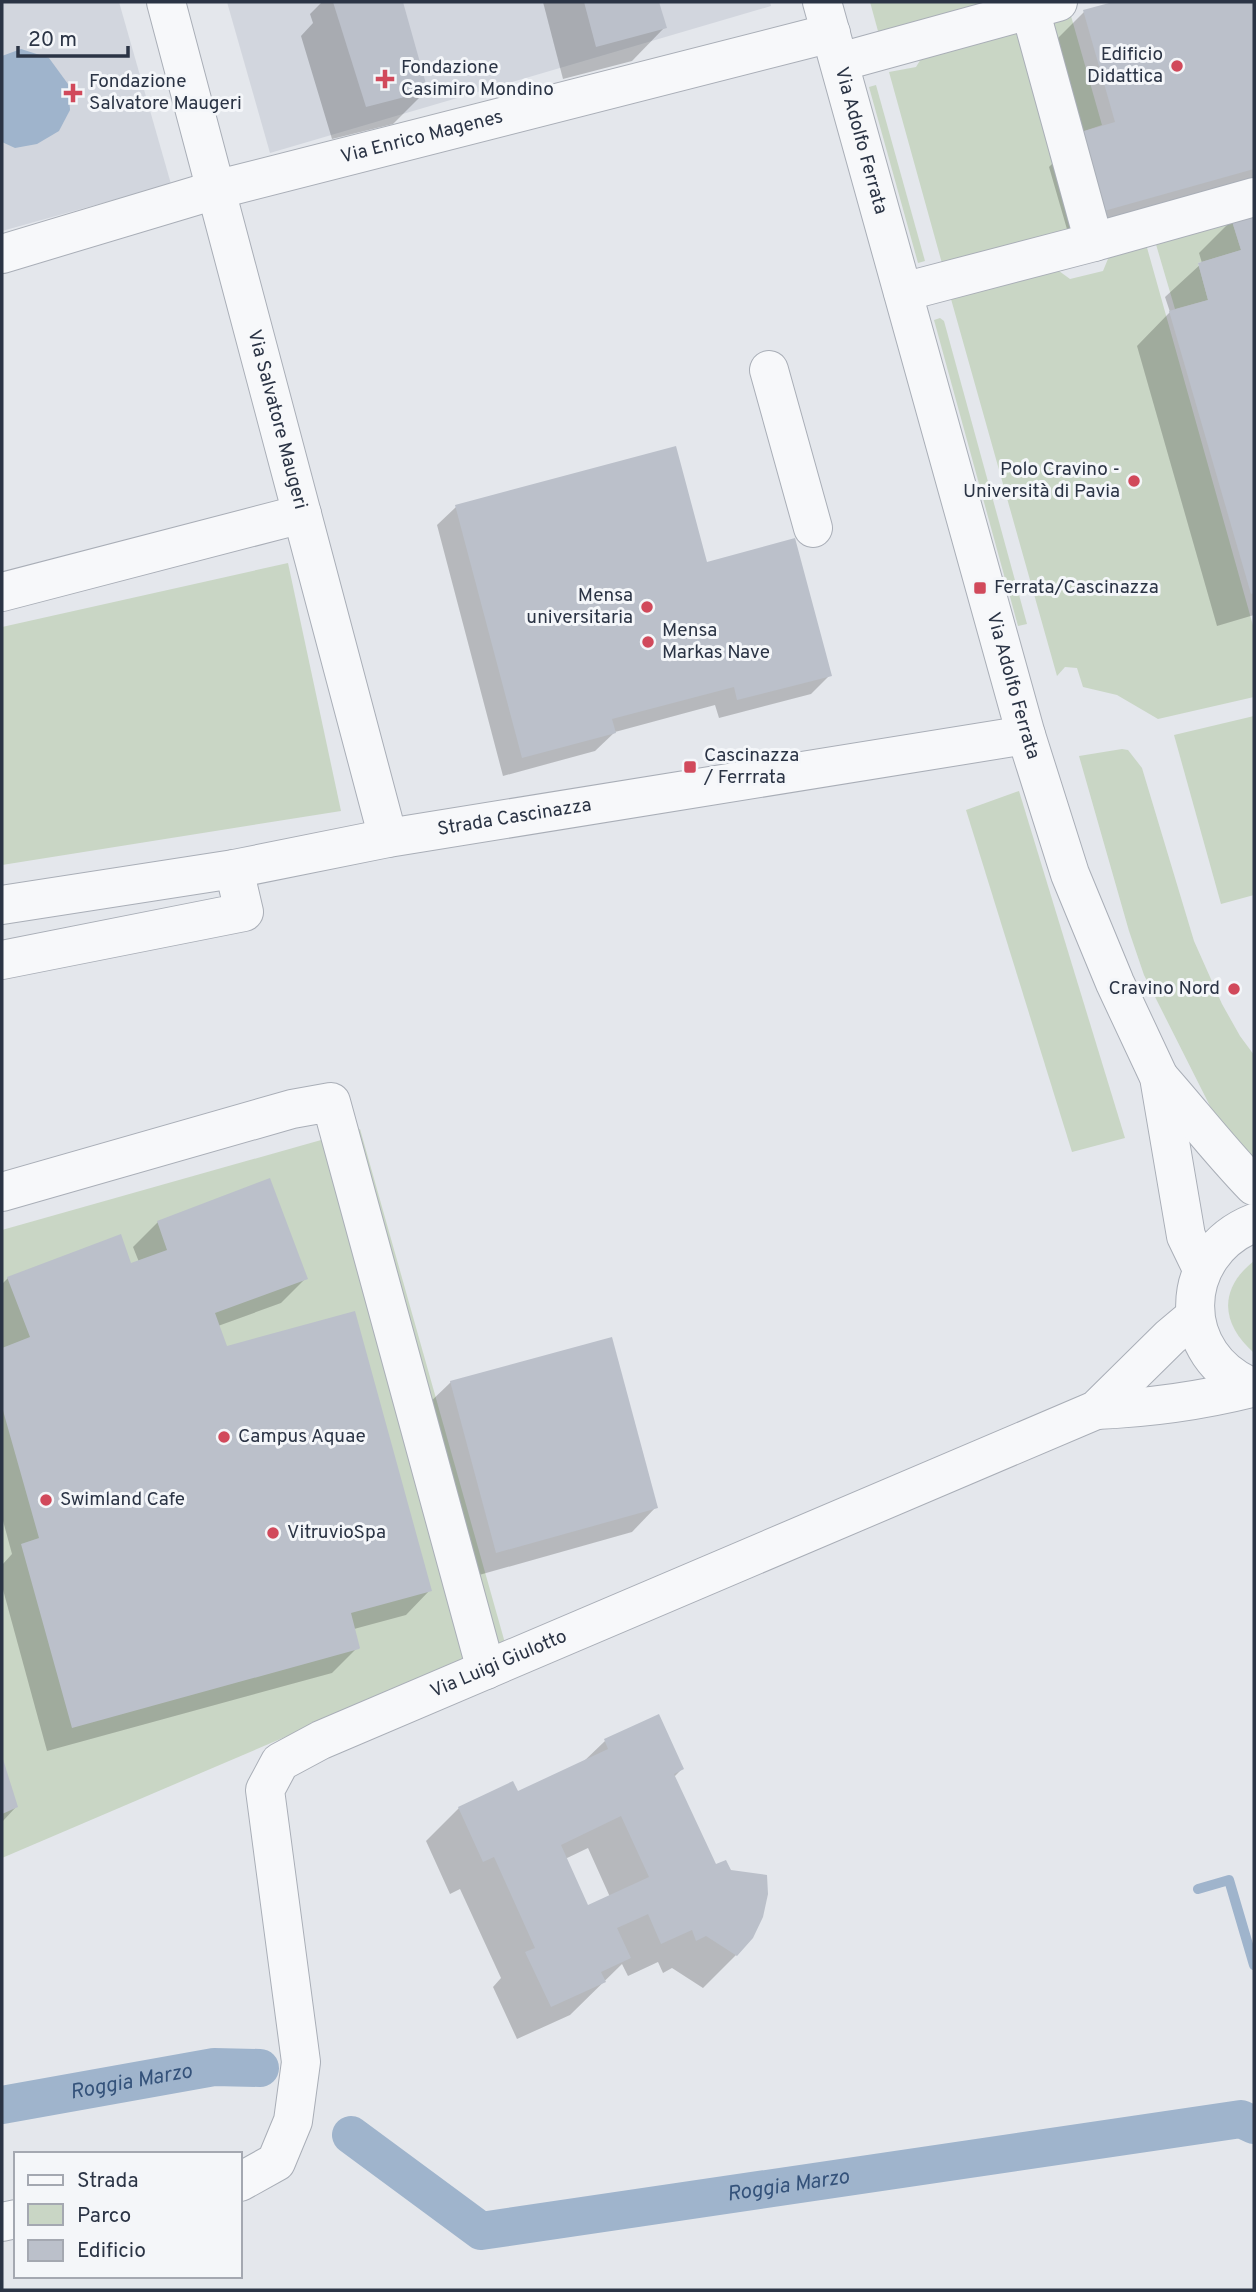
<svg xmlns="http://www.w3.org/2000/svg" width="1256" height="2292" font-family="Overpass,sans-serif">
<rect width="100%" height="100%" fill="#e4e7ec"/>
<g fill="#d2d6de">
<path d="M 2,2 L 119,2 L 171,184 L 2,231 Z"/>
<path d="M 227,2 L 770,2 L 771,6 L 270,153 Z"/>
</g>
<g fill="#c9d6c5">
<path d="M 870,2 L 1012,2 L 881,42 Z"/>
<path d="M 1071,16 L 1102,125 L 1081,132 L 1047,22 Z"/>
<path d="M 1019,29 L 1075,233 L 943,267 L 889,72 L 916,67 L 924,54 Z"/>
<path d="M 876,85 L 925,261 L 918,263 L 869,87 Z"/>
<path d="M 1231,218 L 1241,250 L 1198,263 L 1208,300 L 1175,309 L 1155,241 Z"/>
<path d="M 1146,244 L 1254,629 L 1254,697 L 1158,719 L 1117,695 L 1083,687 L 1077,668 L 1065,667 L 1057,676 L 951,299 L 1059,271 L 1070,279 L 1103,271 L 1110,254 Z"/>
<path d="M 940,318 L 944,321 L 1027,624 L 1018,626 L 934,320 Z"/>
<path d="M 288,563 L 341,811 L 2,865 L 2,627 Z"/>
<path d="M 1254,716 L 1254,895 L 1221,904 L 1174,735 Z"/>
<path d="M 1122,749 L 1128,750 L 1142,768 L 1194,941 L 1222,1004 L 1240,1036 L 1254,1055 L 1254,1163 L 1212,1110 L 1144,975 L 1129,931 L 1079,756 Z"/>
<path d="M 1019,791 L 1125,1138 L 1072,1152 L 966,810 Z"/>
<path d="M 360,1129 L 505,1643 L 2,1858 L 2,1230 Z"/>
<path d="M 1254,1261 L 1254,1353 C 1221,1324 1218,1289 1254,1261 Z"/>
</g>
<path fill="#9fb4cc" d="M 21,49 L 49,58 L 68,84 L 70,110 L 59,131 L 37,144 L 15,148 L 2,142 L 2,56 Z"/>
<g fill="#0003" fill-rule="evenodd">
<path d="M 322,2 L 401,2 L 426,91 L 393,124 L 332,139 L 301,36 L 313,23 L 310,14 Z"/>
<path d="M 543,2 L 657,2 L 665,27 L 632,61 L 563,79 Z"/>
<path d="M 1120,2 L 1254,2 L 1254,191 L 1071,243 L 1049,167 L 1078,138 L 1051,45 L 1084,12 Z"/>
<path d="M 1254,214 L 1254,615 L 1217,626 L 1137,346 L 1170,312 L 1165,297 L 1202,263 L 1199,253 L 1232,220 Z"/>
<path d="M 456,507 L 830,675 L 811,694 L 719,718 L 715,705 L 615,732 L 595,751 L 503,776 L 437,525 Z"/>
<path d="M 158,1222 L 306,1278 L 281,1303 L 218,1326 L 226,1349 L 430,1590 L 406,1615 L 354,1629 L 358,1647 L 332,1673 L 47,1751 L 2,1586 L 2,1565 L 12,1554 L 2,1517 L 2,1284 L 8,1278 L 130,1265 L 139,1262 L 133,1247 Z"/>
<path d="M 451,1382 L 656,1507 L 632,1532 L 472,1577 L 426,1406 Z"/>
<path d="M 605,1741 L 682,1769 L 674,1777 L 736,1955 L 703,1988 L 672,1968 L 663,1973 L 658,1962 L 628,1976 L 622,1964 L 570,2015 L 517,2039 L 493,1987 L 501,1978 L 460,1889 L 450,1894 L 426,1841 L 459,1808 L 517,1793 L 582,1763 ZM 588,1848 L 610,1897 L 588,1907 L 565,1859 Z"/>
<path d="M 2,1760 L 16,1807 L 2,1822 Z"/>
</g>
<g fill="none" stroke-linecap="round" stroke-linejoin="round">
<path stroke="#9fb4cc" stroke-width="10" d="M 1198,1889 L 1229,1880 L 1254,1965"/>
<g stroke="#9fb4cc" stroke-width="38">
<path id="s1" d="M 2,2105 L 214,2067 L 260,2068"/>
<path id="s2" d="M 351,2135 L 481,2231 L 1241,2119 L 1254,2125"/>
</g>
</g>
<g fill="#bbc0ca" fill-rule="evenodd">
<path d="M 333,2 L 403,2 L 428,91 L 366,107 Z"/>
<path d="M 584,2 L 659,2 L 667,28 L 596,47 Z"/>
<path d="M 1113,2 L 1254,2 L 1254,169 L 1104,211 L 1081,132 L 1115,122 L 1083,10 Z"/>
<path d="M 1254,212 L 1254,593 L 1251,594 L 1169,311 L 1208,300 L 1198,263 L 1241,250 L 1231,218 Z"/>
<path d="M 676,446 L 707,562 L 795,538 L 832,676 L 737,700 L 734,687 L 612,719 L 616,733 L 522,758 L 455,505 Z"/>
<path d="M 270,1178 L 308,1279 L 215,1313 L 227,1346 L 355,1311 L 432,1591 L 351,1613 L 360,1648 L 359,1649 L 72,1728 L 21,1544 L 39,1538 L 2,1407 L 2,1348 L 30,1337 L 7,1277 L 121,1234 L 131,1263 L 167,1250 L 157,1221 Z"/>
<path d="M 612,1337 L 658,1508 L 496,1553 L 450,1381 Z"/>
<path d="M 659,1714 L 684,1769 L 674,1774 L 716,1864 L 726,1860 L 731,1870 L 767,1875 L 768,1894 L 763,1917 L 753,1938 L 737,1956 L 706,1936 L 696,1941 L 692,1930 L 661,1944 L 648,1914 L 644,1916 L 617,1928 L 631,1958 L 601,1972 L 606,1982 L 551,2007 L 525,1952 L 535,1948 L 494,1857 L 483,1862 L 458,1807 L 513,1781 L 518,1791 L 608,1749 L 604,1739 ZM 621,1816 L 649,1877 L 588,1905 L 561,1845 Z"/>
<path d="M 2,1756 L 18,1807 L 2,1814 Z"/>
</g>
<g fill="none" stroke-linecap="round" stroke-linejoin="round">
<g stroke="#a9aeb7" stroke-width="40">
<g id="minor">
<path id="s3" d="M 166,2 L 388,838"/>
<path id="s4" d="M 822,2 L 1026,735 L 1070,874 L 1115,983 L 1159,1077 L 1186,1236 L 1202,1269"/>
<path d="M 840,62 L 1058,2"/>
<path d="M 1094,242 L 1254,197"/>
<path id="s5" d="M 2,254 L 215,190 L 831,33"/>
<path d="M 903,292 L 1094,242 L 1028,2"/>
<path d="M 769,370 L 813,528"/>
<path d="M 2,592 L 302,514"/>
<path id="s6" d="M 2,905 L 234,869 L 388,838 L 1026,735"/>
<path d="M 2,960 L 244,912 L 234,869"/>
<path d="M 1159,1077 C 1191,1113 1220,1151 1254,1186"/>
<path d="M 2,1192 L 292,1109 L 331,1102 L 486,1670"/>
<path d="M 1254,1223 C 1176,1254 1175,1357 1254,1388"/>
<path d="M 1096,1410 C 1150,1408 1200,1401 1252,1388"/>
<path id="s7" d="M 240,2182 L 276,2162 L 293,2121 L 301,2062 L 265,1790 L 280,1762 L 321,1740 L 1096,1410 L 1170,1337 L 1195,1316"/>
<path d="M 2,2222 L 16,2219"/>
</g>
</g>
<use href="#minor" stroke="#f7f8fa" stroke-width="38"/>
</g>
<g fill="#d1495b" stroke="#f4f6f9" stroke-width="2.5">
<circle cx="1177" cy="66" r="7"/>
<path d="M381.5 68.5h7v7h7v7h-7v7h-7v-7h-7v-7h7z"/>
<path d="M69.5 82.5h7v7h7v7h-7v7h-7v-7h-7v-7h7z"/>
<circle cx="1134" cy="481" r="7"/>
<rect x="973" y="581" width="14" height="14" rx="3.5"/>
<circle cx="647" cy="607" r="7"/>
<circle cx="648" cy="642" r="7"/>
<rect x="683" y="760" width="14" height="14" rx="3.5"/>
<circle cx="1234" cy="989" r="7"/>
<circle cx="224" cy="1437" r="7"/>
<circle cx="46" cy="1500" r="7"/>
<circle cx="273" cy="1533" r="7"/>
</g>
<g text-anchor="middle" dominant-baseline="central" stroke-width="6" stroke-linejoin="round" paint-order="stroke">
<g font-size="19" fill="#2b3445" stroke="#f4f6f9" text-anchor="start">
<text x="1163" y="55" text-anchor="end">Edificio<tspan x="1163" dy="22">Didattica</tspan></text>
<text x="401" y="68">Fondazione<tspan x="401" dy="22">Casimiro Mondino</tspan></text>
<text x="89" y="82">Fondazione<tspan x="89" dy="22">Salvatore Maugeri</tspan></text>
<text x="1120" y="470" text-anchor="end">Polo Cravino -<tspan x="1120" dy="22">Università di Pavia</tspan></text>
<text x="994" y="588">Ferrata/Cascinazza</text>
<text x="633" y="596" text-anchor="end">Mensa<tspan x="633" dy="22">universitaria</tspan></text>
<text x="662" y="631">Mensa<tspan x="662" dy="22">Markas Nave</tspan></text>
<text x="704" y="756">Cascinazza<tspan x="704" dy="22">/ Ferrrata</tspan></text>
<text x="1220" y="989" text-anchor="end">Cravino Nord</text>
<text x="238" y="1437">Campus Aquae</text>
<text x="60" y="1500">Swimland Cafe</text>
<text x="287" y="1533">VitruvioSpa</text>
</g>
<g font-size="19" fill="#2b3445" stroke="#f4f6f9">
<text stroke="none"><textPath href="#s5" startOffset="436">Via Enrico Magenes</textPath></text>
<text stroke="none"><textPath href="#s4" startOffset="144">Via Adolfo Ferrata</textPath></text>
<text stroke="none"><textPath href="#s3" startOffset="432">Via Salvatore Maugeri</textPath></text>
<text stroke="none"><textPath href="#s4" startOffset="710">Via Adolfo Ferrata</textPath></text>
<text stroke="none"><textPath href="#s6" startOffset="520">Strada Cascinazza</textPath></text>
<text stroke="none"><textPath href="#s7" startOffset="691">Via Luigi Giulotto</textPath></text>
</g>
<g font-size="21" font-style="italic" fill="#34527a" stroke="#f4f6f9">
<text stroke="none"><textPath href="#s1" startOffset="131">Roggia Marzo</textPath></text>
<text stroke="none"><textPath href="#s2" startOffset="472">Roggia Marzo</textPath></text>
</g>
</g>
<rect width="1256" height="2292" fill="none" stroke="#2b3445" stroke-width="7"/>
<rect x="14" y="2152" width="228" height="126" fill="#f4f6f9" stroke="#a4a8b1" stroke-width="2"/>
<rect x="28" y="2175" width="35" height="10" fill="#f7f8fa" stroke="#a4a8b1" stroke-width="2"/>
<text x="77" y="2187" font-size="21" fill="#2b3445">Strada</text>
<rect x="28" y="2204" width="35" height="21" fill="#c9d6c5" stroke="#a4a8b1" stroke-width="2"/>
<text x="77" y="2222" font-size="21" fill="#2b3445">Parco</text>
<rect x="28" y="2240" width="35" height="21" fill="#bbc0ca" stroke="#a4a8b1" stroke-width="2"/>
<text x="77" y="2257" font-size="21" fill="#2b3445">Edificio</text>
<path d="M18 46v10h110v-10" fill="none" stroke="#2b3445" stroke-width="3.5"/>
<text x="28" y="46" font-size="21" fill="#2b3445" stroke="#f4f6f9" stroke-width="5" paint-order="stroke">20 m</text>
</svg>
